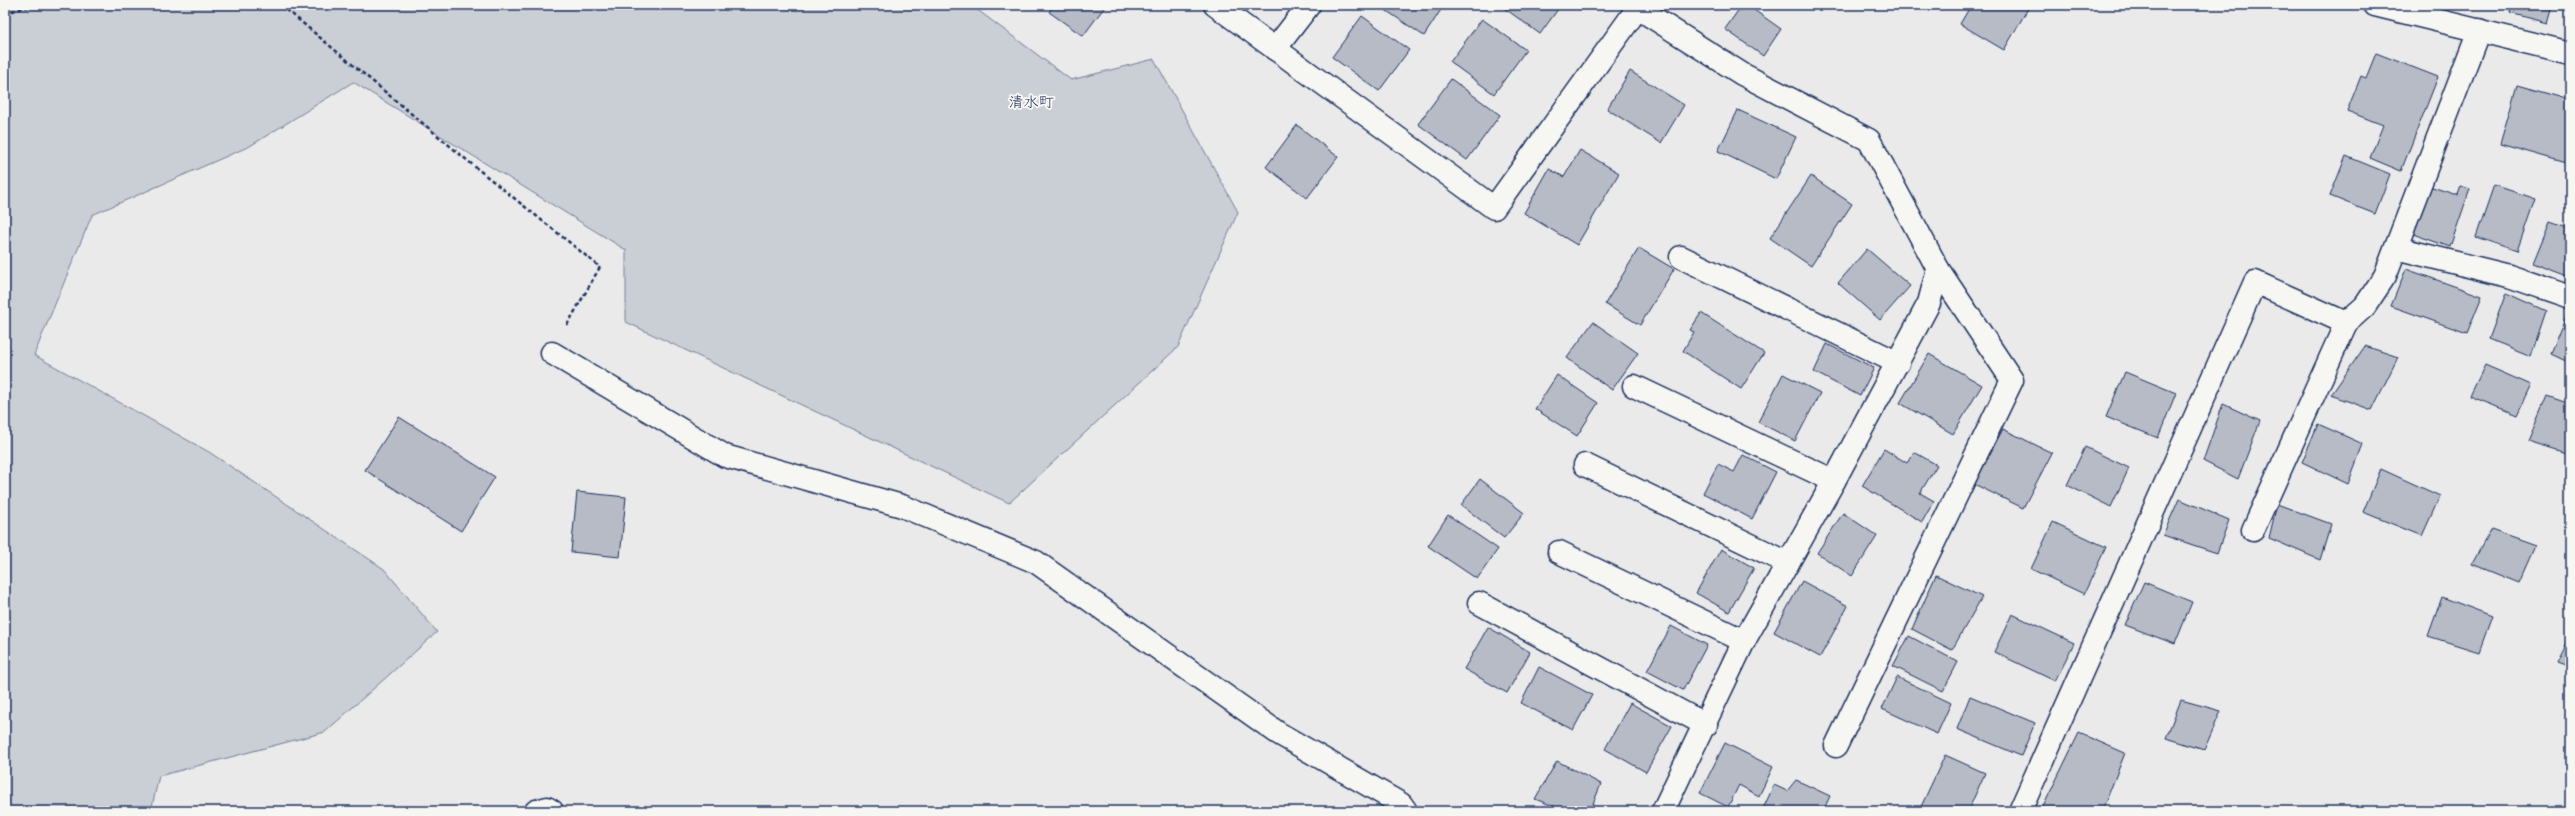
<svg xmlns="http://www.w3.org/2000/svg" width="2575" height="816" font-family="Dekko,'Klee One',sans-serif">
<rect width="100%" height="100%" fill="#e9eae9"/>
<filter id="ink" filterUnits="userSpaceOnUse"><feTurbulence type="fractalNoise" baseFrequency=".025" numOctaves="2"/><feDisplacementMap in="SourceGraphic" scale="8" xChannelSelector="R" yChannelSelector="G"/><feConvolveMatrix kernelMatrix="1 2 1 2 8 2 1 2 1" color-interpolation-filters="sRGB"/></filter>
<g filter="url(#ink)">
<path fill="#caced5" stroke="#727e9a" d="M 5,5 L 971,5 L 1071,80 L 1154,59 L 1238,212 L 1178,347 L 1009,503 L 626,322 L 626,250 L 353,82 L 250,146 L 92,215 L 34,355 L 209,452 L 384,569 L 437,632 L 325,732 L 159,776 L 151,811 L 5,811 Z"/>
<g fill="#b6bbc6" stroke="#1b2f5e">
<path d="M 1054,5 L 1106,5 L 1083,36 L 1049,12 Z"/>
<path d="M 1378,5 L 1444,5 L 1424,36 Z"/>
<path d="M 1500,5 L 1561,5 L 1540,34 Z"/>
<path d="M 1742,5 L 1747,5 L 1781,29 L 1763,56 L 1725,29 Z"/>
<path d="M 1971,5 L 2030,5 L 2004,50 L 1960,24 Z"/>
<path d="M 2512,5 L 2553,5 L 2548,23 L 2510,13 Z"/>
<path d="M 1362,16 L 1409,50 L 1379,91 L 1332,57 Z"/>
<path d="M 1482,19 L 1526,50 L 1494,94 L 1450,62 Z"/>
<path d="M 2376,53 L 2438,77 L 2401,171 L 2370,158 L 2383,125 L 2347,111 L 2361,76 L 2366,78 Z"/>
<path d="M 1630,71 L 1684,105 L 1661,143 L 1607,109 Z"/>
<path d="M 1451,79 L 1500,115 L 1467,160 L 1418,124 Z"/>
<path d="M 2517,85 L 2570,100 L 2570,164 L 2500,144 Z"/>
<path d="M 1738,110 L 1796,137 L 1776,179 L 1718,151 Z"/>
<path d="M 1297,125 L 1338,157 L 1307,198 L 1266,167 Z"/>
<path d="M 1580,150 L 1619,173 L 1577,245 L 1524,213 L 1549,169 L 1564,177 Z"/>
<path d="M 2346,156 L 2390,174 L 2375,214 L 2330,196 Z"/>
<path d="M 1811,176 L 1852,204 L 1811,266 L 1770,238 Z"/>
<path d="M 2494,185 L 2535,199 L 2517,251 L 2476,237 Z"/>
<path d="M 2429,186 L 2457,195 L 2460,186 L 2470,189 L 2450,247 L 2413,234 Z"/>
<path d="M 2550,221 L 2570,228 L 2570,277 L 2533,263 Z"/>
<path d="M 1639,248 L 1674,269 L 1640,325 L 1605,304 Z"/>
<path d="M 1867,249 L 1910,286 L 1880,320 L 1838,283 Z"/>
<path d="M 2406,269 L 2482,296 L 2467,333 L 2391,306 Z"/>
<path d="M 2506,293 L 2546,311 L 2531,356 L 2489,339 Z"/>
<path d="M 1701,313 L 1764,353 L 1741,389 L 1683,351 L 1694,332 L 1690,330 Z"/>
<path d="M 2568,313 L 2570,314 L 2570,363 L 2551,354 Z"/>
<path d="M 1593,322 L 1638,353 L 1612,390 L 1567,358 Z"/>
<path d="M 1827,344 L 1874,368 L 1860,396 L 1814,372 Z"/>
<path d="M 2365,346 L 2398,357 L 2372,410 L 2331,395 Z"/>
<path d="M 1929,354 L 1982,385 L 1953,434 L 1900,403 Z"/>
<path d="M 2485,365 L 2531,385 L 2517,415 L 2470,396 Z"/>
<path d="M 2125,372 L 2176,393 L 2158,438 L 2106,417 Z"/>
<path d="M 1783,374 L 1820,393 L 1795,441 L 1758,422 Z"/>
<path d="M 1557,375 L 1598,403 L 1577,436 L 1535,409 Z"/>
<path d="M 2547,396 L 2570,404 L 2570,454 L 2528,441 Z"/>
<path d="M 2223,404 L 2260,421 L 2238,479 L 2203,461 Z"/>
<path d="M 399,417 L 495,477 L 461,531 L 365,470 Z"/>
<path d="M 2318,424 L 2363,444 L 2348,484 L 2302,462 Z"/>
<path d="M 2003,429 L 2052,453 L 2023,508 L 1974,484 Z"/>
<path d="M 2085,447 L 2129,468 L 2111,507 L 2067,485 Z"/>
<path d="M 1884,449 L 1907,463 L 1914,452 L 1937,465 L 1920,493 L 1934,501 L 1922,522 L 1862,486 Z"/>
<path d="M 1743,455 L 1776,472 L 1752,519 L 1703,493 L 1718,464 L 1734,472 Z"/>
<path d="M 2381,469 L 2440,496 L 2422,536 L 2363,512 Z"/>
<path d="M 1480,479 L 1524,513 L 1504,538 L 1461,505 Z"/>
<path d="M 577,492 L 626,497 L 620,557 L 571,552 Z"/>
<path d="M 2179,499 L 2229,520 L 2217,553 L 2163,535 Z"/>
<path d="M 2277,504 L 2331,524 L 2320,560 L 2269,538 Z"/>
<path d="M 1843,513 L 1877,536 L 1852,576 L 1817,553 Z"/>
<path d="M 1448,515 L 1498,549 L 1477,579 L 1428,546 Z"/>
<path d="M 2053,522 L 2106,547 L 2084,594 L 2031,569 Z"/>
<path d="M 2491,529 L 2536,545 L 2519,583 L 2472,564 Z"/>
<path d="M 1721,549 L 1754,568 L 1729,612 L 1696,593 Z"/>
<path d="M 1936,575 L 1982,597 L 1952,650 L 1912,629 Z"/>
<path d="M 1802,581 L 1848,606 L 1820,657 L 1774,632 Z"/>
<path d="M 2144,582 L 2192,602 L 2175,644 L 2125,625 Z"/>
<path d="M 2442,597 L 2492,616 L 2479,652 L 2428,636 Z"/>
<path d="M 2012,614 L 2074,643 L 2055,681 L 1994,652 Z"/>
<path d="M 1671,626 L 1707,645 L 1683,690 L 1647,671 Z"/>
<path d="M 1488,627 L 1530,652 L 1507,693 L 1464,669 Z"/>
<path d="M 2570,634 L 2570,667 L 2556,662 Z"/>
<path d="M 1909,636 L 1958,662 L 1943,691 L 1893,666 Z"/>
<path d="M 1539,667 L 1592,695 L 1573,730 L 1521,703 Z"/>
<path d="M 1897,677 L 1951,703 L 1937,734 L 1882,709 Z"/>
<path d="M 1970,696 L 2035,723 L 2021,756 L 1957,729 Z"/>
<path d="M 2181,700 L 2221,711 L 2204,750 L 2166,738 Z"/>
<path d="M 1630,703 L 1672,726 L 1646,772 L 1605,749 Z"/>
<path d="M 2079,733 L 2125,753 L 2102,811 L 2041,811 Z"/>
<path d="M 1725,743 L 1773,767 L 1759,796 L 1739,785 L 1728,807 L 1700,793 Z"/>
<path d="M 1945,755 L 1985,773 L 1968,811 L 1919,811 Z"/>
<path d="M 1557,761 L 1601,784 L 1590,811 L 1566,811 L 1535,799 Z"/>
<path d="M 1796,780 L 1830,796 L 1823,811 L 1762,811 L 1774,785 L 1787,791 Z"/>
</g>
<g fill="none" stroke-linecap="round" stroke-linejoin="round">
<g stroke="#1b2f5e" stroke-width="25">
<g id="minor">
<path d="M 1215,5 L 1494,208 L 1637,9"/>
<path d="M 1633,5 L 1742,74 L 1869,140 L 1938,269 L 1929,303 L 1834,481 L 1744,641 L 1663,811"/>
<path d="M 2375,5 L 2570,53"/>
<path d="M 1275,49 L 1309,5"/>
<path d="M 2396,248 L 2509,276 L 2570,297"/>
<path d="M 1681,257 L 1898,363"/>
<path d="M 552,353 L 725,456 L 902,506 L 1036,562 L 1278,733 L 1401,804 L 1406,811"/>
<path d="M 1634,386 L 1834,481"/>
<path d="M 1585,465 L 1788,563"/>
<path d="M 2253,530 L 2346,323"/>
<path d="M 1559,552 L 1744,641"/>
<path d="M 1479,603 L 1706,725"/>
<path d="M 1836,746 L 2012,380 L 1938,269"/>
<path d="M 536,811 L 547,808 L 552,811"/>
<path d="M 2020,811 L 2255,282 L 2346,323 L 2365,306 L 2385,276 L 2479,30"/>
</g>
</g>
<g stroke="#1b2f5e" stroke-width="2.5" stroke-dasharray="4 3" stroke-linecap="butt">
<path d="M 281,5 L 474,166 L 600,267 L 566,327"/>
<path d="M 5,13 L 35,5"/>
</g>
<use href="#minor" stroke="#f6f6f2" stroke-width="22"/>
</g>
</g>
<g text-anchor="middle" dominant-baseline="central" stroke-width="4" stroke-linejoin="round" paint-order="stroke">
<g font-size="15" fill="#1b2f5e" stroke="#f6f6f2">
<text x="1031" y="104">清水町</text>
</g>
</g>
<rect width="2575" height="816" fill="none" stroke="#f6f6f2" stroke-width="20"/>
<rect x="10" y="10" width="2555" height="796" fill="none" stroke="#1b2f5e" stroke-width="1.5" filter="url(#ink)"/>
</svg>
